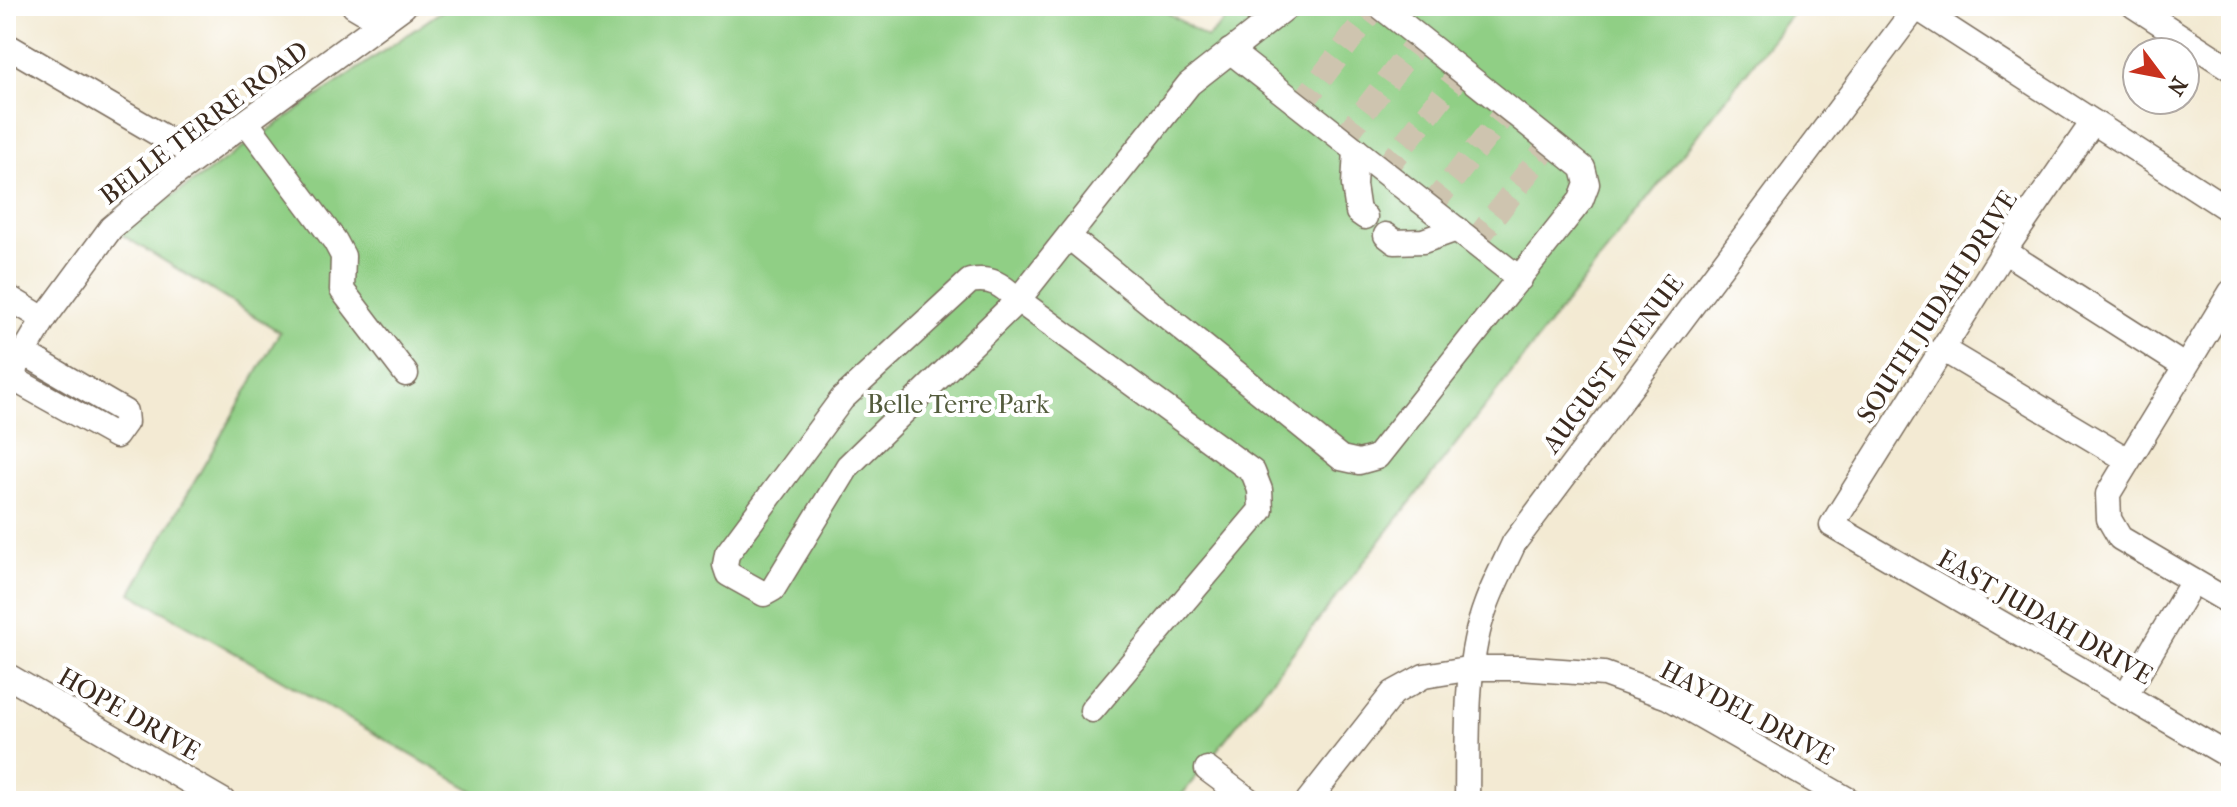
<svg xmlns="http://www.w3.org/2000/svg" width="2237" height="807" font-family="'IM FELL French Canon',serif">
<rect width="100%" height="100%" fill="#fff"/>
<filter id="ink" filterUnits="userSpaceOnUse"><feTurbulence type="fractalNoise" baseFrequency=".0125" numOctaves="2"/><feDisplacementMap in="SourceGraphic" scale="16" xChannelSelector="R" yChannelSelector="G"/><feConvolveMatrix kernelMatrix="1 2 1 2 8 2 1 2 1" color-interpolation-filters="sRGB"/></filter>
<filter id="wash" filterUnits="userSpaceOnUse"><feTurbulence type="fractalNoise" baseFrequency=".006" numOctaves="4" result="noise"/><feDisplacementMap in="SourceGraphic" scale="32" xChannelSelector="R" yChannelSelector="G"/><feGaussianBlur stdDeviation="1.8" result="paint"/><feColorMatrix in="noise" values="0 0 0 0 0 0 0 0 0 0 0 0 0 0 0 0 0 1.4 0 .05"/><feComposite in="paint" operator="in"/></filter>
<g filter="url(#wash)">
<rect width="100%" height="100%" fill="#f3ead3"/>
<path fill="#90cf85" stroke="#667c52" stroke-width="2" d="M 449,6 L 1157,6 L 1207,38 L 1241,6 L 1798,6 L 1177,801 L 491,801 L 131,593 L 280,332 L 119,233 Z"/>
</g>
<g filter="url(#ink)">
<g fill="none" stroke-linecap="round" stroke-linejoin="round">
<g stroke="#cec4af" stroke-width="24" stroke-dasharray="24 12" stroke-linecap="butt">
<path d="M 1300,106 L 1376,6"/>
<path d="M 1343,139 L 1421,37"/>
<path d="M 1383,171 L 1462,71"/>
<path d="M 1430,208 L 1509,108"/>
<path d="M 1474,243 L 1551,142"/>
</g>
<g stroke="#7b6d5d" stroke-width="27">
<g id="minor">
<path d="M 354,6 L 381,22"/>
<path d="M 1914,6 L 2231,211"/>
<path d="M 2134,6 L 2231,69"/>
<path d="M 6,45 L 198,157"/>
<path d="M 1230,51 L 1520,279"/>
<path d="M 2093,122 L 2004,251 L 1832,525 L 2231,757"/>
<path d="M 247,123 L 335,241 L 343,256 L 342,290 L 406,374"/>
<path d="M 1356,150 L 1354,185 L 1358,212 L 1365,217"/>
<path d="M 1386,235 L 1395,242 L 1423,241 L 1457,229"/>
<path d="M 1069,237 L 1341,458 L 1359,462 L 1377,457 L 1581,200 L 1587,184 L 1583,168 L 1380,6"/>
<path d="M 2004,251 L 2184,366"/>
<path d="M 2231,292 L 2108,494 L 2109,519 L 2120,538 L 2231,603"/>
<path d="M 6,296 L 44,319"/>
<path d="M 1942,349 L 2126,459"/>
<path d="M 10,377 L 116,436 L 126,422 L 125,412 L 24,353"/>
<path d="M 6,383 L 44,319 L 111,228 L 175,174 L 404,6"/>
<path d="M 6,675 L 223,801"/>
<path d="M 2125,696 L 2193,581"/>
<path d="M 1092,710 L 1261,510 L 1260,490 L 1253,472 L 1018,300 C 1002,285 992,277 970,281 L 842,399 L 727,554 L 725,565 L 728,574 L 764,594 L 773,589 L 848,466 L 1018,300 L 1189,84 L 1288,6"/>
<path d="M 1207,769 L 1250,801"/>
<path d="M 1308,801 L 1393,693 L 1424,676 L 1473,668 L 1520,668 L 1604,674 L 1668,697 L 1850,801"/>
<path d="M 1467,801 C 1468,739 1464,663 1486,605 C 1494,583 1505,563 1514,543 L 1917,6"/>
</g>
</g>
<use href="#minor" stroke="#fff" stroke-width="24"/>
</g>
</g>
<g text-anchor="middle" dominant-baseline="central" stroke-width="8" stroke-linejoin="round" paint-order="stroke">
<g font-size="26" fill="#3b2a1e" stroke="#fff">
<text transform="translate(204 123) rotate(-37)">BELLE TERRE ROAD</text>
<text transform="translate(1937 307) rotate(-57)">SOUTH JUDAH DRIVE</text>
<text transform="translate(1613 364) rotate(-53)">AUGUST AVENUE</text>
<text transform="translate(2045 617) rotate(30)">EAST JUDAH DRIVE</text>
<text transform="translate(1747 713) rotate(28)">HAYDEL DRIVE</text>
<text transform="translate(129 714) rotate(30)">HOPE DRIVE</text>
</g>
<g font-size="26" fill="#545c3d" stroke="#fff">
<text x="958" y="404">Belle Terre Park</text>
</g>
</g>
<rect width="2237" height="807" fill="none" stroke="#fff" stroke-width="32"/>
<g transform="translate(2161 76) rotate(122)"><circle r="38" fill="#ffffff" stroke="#b1aaa5" stroke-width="2"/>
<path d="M0-6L14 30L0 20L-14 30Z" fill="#c8321e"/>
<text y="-12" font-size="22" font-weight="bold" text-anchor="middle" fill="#3b2a1e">N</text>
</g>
</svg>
